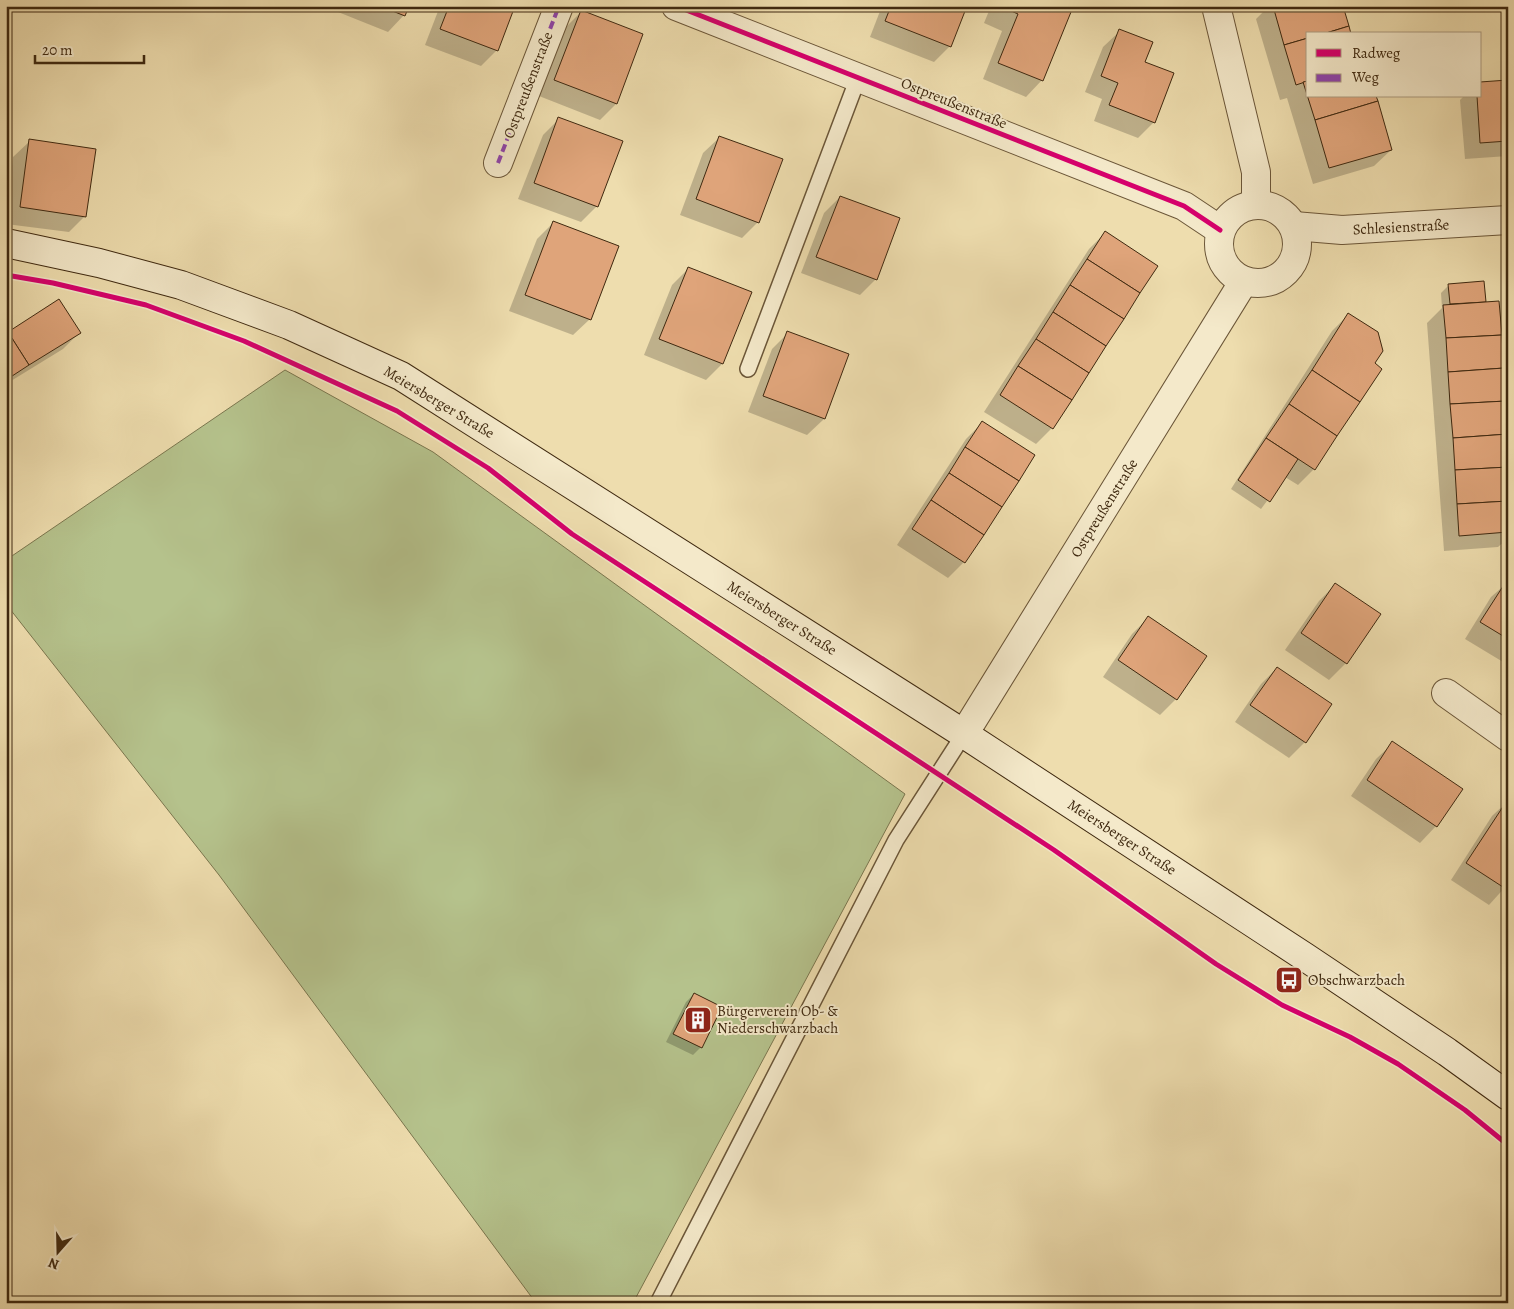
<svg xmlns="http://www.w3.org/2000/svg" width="1514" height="1309" font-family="Alegreya,serif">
<rect width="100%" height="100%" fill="#eeddae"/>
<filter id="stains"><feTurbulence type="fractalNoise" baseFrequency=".004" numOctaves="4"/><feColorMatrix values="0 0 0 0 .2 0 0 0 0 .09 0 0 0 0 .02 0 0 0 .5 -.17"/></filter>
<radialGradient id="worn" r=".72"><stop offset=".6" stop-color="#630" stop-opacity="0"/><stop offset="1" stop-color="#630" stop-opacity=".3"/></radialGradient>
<path fill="#b5c28c" stroke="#7a764e" d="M 285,370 L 433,452 L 905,794 L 633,1303 L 536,1303 L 219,875 L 6,604 L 6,560 Z"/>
<g fill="#0003">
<path d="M 334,6 L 408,6 L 404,15 L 388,32 L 333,10 Z"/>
<path d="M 440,6 L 514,6 L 497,50 L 481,66 L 425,45 Z"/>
<path d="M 882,6 L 966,6 L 950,46 L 934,62 L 870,37 Z"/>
<path d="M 991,6 L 1054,6 L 1042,80 L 1026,97 L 983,79 L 1002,31 L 984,23 Z"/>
<path d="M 1269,6 L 1342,6 L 1308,34 L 1308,96 L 1391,150 L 1374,166 L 1313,184 L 1287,98 L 1280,100 L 1256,19 Z"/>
<path d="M 581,12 L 616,104 L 600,120 L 539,96 L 565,28 Z"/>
<path d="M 1120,31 L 1144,63 L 1154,122 L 1138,138 L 1094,121 L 1102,99 L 1085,92 L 1103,47 Z"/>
<path d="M 1508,81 L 1508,156 L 1465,159 L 1460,100 L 1464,96 L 1480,96 Z"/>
<path d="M 559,119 L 597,206 L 581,222 L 518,199 L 543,135 Z"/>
<path d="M 720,137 L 758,222 L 742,238 L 680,215 L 703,153 Z"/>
<path d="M 30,141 L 85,216 L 69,232 L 6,224 L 13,157 Z"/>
<path d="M 840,197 L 876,279 L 860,295 L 801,273 L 824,213 Z"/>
<path d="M 553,223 L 590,319 L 573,335 L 509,311 L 537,239 Z"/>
<path d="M 1105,233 L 1052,428 L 1036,444 L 984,412 L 1089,249 Z"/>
<path d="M 688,269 L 722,364 L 706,380 L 644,355 L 672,285 Z"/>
<path d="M 1449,285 L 1484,301 L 1508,437 L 1508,538 L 1498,547 L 1444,551 L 1427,323 L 1442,308 L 1441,293 Z"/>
<path d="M 1348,315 L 1314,469 L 1298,485 L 1285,477 L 1261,509 L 1231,489 L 1332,331 Z"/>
<path d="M 79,333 L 63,349 L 6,384 L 6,334 Z"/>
<path d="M 788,333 L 848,355 L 824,419 L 807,435 L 748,412 L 772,349 Z"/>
<path d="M 982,423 L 964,562 L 948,578 L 897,545 L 966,439 Z"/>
<path d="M 1508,582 L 1508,665 L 1465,639 L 1491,597 Z"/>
<path d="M 1335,585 L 1379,614 L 1346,663 L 1329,680 L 1285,650 L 1319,601 Z"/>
<path d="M 1148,618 L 1176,699 L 1160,715 L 1103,677 L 1132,634 Z"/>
<path d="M 1277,668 L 1305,742 L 1289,758 L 1235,722 L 1261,684 Z"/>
<path d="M 1393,743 L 1461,789 L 1436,826 L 1420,843 L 1351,796 L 1376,759 Z"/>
<path d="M 1508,801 L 1508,884 L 1489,905 L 1451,880 L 1492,816 Z"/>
<path d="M 694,994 L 701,1047 L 693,1055 L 666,1042 L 686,1002 Z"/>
</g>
<g fill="#dfa47a" stroke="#3f2910">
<path d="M 380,6 L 409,6 L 405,16 Z"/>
<path d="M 449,6 L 515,6 L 498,51 L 440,29 Z"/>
<path d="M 891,6 L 967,6 L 951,47 L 885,21 Z"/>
<path d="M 1057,6 L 1071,12 L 1043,81 L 998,63 L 1018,14 L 1000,6 Z"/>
<path d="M 1273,6 L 1343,6 L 1349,26 L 1323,34 L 1308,34 L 1308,38 L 1284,45 Z"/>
<path d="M 581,10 L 643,34 L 617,104 L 554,80 Z"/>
<path d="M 1349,26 L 1351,34 L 1323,34 Z"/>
<path d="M 1119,29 L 1153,42 L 1145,62 L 1174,73 L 1155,123 L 1109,105 L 1118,83 L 1101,76 Z"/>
<path d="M 1308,38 L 1308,81 L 1296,85 L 1284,45 Z"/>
<path d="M 1508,80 L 1508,141 L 1480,143 L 1477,96 L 1480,96 L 1480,82 Z"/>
<path d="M 1308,81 L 1308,96 L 1376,96 L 1378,101 L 1315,120 L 1303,82 Z"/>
<path d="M 1378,101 L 1392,150 L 1329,168 L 1315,120 Z"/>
<path d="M 558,117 L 623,141 L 598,207 L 534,183 Z"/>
<path d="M 719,136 L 783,159 L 759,223 L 696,199 Z"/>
<path d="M 29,139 L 96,149 L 86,217 L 20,207 Z"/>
<path d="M 840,196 L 900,218 L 877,280 L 816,257 Z"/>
<path d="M 553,221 L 619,246 L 591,320 L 525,295 Z"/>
<path d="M 1105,231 L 1158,266 L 1140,293 L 1087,259 Z"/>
<path d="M 1087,259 L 1140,293 L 1124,319 L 1070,285 Z"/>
<path d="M 688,267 L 752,292 L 723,364 L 659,339 Z"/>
<path d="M 1484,281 L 1486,302 L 1450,304 L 1448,284 Z"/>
<path d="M 1070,285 L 1124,319 L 1106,346 L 1053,312 Z"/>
<path d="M 59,299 L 81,333 L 29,365 L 8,332 Z"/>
<path d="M 1499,301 L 1502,335 L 1446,338 L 1443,305 Z"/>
<path d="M 1053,312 L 1106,346 L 1089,373 L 1036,339 Z"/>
<path d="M 1348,313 L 1378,332 L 1383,351 L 1375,363 L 1382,369 L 1360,402 L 1312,370 Z"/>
<path d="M 787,331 L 849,354 L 825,419 L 763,396 Z"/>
<path d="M 8,332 L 29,365 L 6,380 L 6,333 Z"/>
<path d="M 1502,335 L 1504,368 L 1448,372 L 1446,338 Z"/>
<path d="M 1036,339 L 1089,373 L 1072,400 L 1018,366 Z"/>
<path d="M 1018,366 L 1072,400 L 1053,429 L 1000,395 Z"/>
<path d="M 1504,368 L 1506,401 L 1450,404 L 1448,372 Z"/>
<path d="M 1312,370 L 1360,402 L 1337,436 L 1289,404 Z"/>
<path d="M 1506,401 L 1508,434 L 1453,438 L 1450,404 Z"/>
<path d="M 1289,404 L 1337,436 L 1315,470 L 1266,438 Z"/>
<path d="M 982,421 L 1035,455 L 1019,481 L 965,447 Z"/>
<path d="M 1508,434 L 1508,467 L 1455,470 L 1453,438 Z"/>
<path d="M 1266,438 L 1298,459 L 1270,502 L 1238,480 Z"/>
<path d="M 965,447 L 1019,481 L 1002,507 L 949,473 Z"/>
<path d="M 1508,467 L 1508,501 L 1457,504 L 1455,470 Z"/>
<path d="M 949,473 L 1002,507 L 984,535 L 931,500 Z"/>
<path d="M 931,500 L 984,535 L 965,563 L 912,529 Z"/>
<path d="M 1508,501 L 1508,532 L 1459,536 L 1457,504 Z"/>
<path d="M 1507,580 L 1508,580 L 1508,639 L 1480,622 Z"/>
<path d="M 1335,583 L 1381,614 L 1347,664 L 1301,633 Z"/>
<path d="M 1148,616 L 1207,656 L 1177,700 L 1118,660 Z"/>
<path d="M 1277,667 L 1332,704 L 1306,743 L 1250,705 Z"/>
<path d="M 1392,741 L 1463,789 L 1437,827 L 1367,780 Z"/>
<path d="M 1508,799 L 1508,886 L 1506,889 L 1466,863 Z"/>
<path d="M 694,993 L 722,1007 L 702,1048 L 673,1034 Z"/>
</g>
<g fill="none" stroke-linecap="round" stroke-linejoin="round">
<g stroke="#6b5638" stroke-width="18">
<g id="service">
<path d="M 748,369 L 858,78"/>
<path d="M 658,1303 L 896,840 L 964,734"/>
</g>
</g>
<g stroke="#6b5638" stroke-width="30">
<g id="minor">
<path d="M 676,6 L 1184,206 L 1220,230"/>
<path d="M 1216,6 L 1256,172 L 1256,205"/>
<path d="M 498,163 L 559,6"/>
<circle cx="1258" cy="244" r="39"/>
<path d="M 1294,226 L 1342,230 L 1508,220"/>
<path d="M 1446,693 L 1508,737"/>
<path d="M 964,734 L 1244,281"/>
</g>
</g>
<g stroke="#3f2910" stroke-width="30">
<path id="secondary" d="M 6,243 L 99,263 L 181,285 L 289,325 L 401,376 L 964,734 L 1305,957 L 1447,1052 L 1508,1096"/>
</g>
<use href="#service" stroke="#f4e9ca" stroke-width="15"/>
<use href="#minor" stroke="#f4e9ca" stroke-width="28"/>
<use href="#secondary" stroke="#f4e9ca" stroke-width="28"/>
<path stroke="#8e44ad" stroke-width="4" stroke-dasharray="8 4" stroke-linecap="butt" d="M 498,163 L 559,6"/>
<g stroke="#f4e9ca" stroke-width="8">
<g id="cycleway">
<path d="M 676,6 L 1184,206 L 1220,230"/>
<path d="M 6,275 L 53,283 L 146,305 L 244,341 L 397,411 L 488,468 L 572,534 L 1054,850 L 1216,964 L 1282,1005 L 1350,1037 L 1398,1064 L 1465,1110 L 1508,1145"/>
</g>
</g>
<use href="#cycleway" stroke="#d6006c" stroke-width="5"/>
</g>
<defs>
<g id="bus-square" transform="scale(1.4375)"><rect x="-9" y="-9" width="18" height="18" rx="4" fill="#8f2418" stroke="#f4e9ca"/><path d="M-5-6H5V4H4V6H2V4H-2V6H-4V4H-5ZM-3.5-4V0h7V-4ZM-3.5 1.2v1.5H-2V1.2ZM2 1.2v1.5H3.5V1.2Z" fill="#fff"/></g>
<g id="building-square" transform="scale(1.4375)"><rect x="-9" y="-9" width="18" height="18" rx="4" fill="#8f2418" stroke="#f4e9ca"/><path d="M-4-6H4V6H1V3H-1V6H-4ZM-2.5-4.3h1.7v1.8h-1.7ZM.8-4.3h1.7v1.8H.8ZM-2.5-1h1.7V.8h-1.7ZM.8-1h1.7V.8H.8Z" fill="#fff"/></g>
</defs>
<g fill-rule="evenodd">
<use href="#bus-square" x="1289" y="980"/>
<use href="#building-square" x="698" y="1020"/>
</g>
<g text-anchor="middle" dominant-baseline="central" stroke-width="4" stroke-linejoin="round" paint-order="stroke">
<g font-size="15" fill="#3f2910" stroke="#f4e9ca">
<text transform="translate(528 85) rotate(-69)">Ostpreußenstraße</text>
<text transform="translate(954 103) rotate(22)">Ostpreußenstraße</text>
<text transform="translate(1401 227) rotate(-3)">Schlesienstraße</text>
<text transform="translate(439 402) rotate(31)">Meiersberger Straße</text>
<text transform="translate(1104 508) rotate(-58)">Ostpreußenstraße</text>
<text transform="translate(782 618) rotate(32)">Meiersberger Straße</text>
<text transform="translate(1122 837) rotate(33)">Meiersberger Straße</text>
</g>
<g font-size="15" fill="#3f2910" stroke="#f4e9ca" text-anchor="start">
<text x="1308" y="980">Obschwarzbach</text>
<text x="717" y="1011">Bürgerverein Ob- &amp;<tspan x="717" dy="17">Niederschwarzbach</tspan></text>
</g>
</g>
<rect width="1514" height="1309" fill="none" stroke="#eeddae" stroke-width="25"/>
<rect x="8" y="8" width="1499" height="1294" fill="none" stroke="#3f2910" stroke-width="2.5"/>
<rect x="12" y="12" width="1489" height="1284" fill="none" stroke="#3f2910"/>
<rect x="1306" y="32" width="175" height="65" fill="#f4e9ca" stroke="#ac9c80"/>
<rect x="1316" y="49" width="25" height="8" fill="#d6006c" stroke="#ac9c80"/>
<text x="1352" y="58" font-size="15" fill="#3f2910">Radweg</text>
<rect x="1316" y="74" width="25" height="8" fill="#8e44ad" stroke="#ac9c80"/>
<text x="1352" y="82" font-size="15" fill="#3f2910">Weg</text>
<g transform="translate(58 1252) rotate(200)" stroke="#f4e9ca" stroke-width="4" paint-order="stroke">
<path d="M0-4L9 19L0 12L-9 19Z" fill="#3f2910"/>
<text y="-8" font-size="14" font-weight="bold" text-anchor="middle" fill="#3f2910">N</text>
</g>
<path d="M35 55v8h109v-8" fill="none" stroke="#3f2910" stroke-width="2.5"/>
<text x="42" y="55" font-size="15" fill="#3f2910" stroke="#f4e9ca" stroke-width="4" paint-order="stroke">20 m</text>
<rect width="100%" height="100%" filter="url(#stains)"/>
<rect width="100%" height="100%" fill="url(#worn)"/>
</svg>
